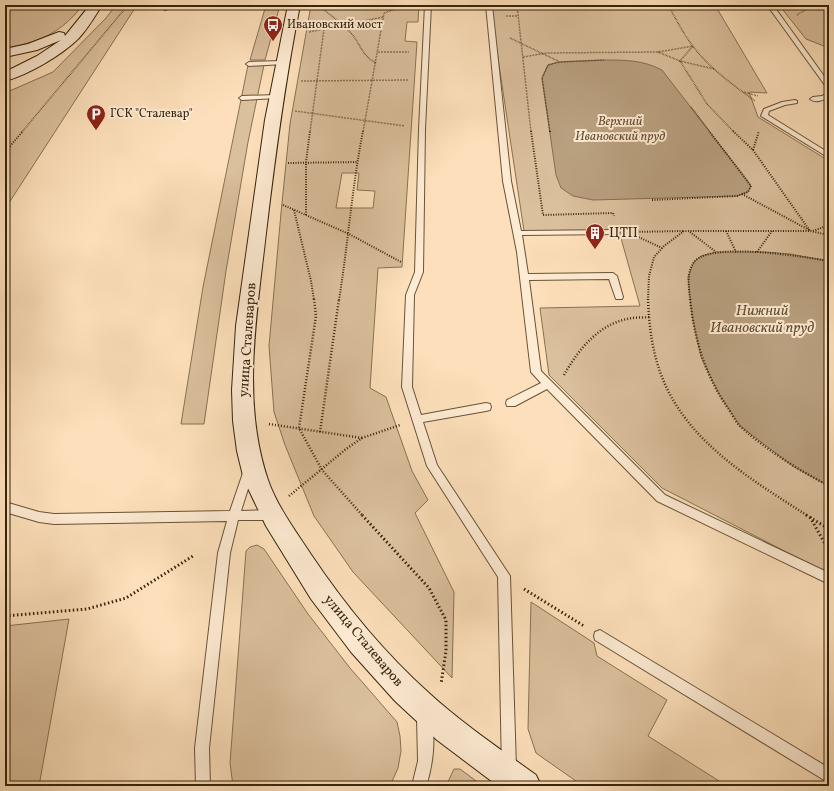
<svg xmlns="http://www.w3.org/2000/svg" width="834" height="791" font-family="Vollkorn,serif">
<rect width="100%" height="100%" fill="#fde0bb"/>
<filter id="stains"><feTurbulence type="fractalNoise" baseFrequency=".005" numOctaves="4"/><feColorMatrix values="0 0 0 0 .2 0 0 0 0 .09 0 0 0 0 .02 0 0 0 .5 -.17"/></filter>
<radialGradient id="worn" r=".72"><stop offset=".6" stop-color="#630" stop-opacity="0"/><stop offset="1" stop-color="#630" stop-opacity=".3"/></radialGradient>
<g fill="#dbc09d" stroke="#887254" fill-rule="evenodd">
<path d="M 5,5 L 83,5 C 61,33 40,42 5,48 Z"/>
<path d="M 116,5 L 137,5 L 5,209 L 5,93 L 53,72 L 106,18 Z"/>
<path d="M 266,5 L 280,5 L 265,60 L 250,60 Z"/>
<path d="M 311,5 L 419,5 L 418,22 L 407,22 L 405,41 L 417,42 L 402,267 L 378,268 L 370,388 L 386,397 L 412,471 L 428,500 L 415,513 L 454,592 L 452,678 L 353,572 L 314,516 L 285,445 L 274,412 L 269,346 L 281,213 L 290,124 ZM 342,173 L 359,173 L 357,190 L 375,191 L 373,208 L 336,208 Z"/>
<path d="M 490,5 L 715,5 L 767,93 L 749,92 L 758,117 L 829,161 L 829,574 L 662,488 L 549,375 L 540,308 L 640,306 L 619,231 L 524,231 Z"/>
<path d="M 779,5 L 829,5 L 825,6 L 829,11 L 829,48 L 806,39 Z"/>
<path d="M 248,65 L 264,65 L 248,142 L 226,271 L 204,424 L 181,424 L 203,287 Z"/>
<path d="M 257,545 L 264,549 L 308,614 L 350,668 L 397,722 L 400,736 L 401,751 L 398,768 L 390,786 L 233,786 L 230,763 L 246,551 L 250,547 Z"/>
<path d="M 531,602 L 594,643 L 597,656 L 667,700 L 648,736 L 727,786 L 583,786 L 536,753 L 528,729 Z"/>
<path d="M 69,619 L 39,786 L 5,786 L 5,626 Z"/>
<path d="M 454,769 L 460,769 L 483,786 L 446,786 Z"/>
</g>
<g fill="#b9a07f" stroke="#856e50">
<path d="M 604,60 C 625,60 643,60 662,70 L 747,180 L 751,186 L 748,192 L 737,196 L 593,200 L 573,196 L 561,188 L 556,175 L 542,78 L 548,65 L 559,62 Z"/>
<path d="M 716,252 L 766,252 L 790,254 L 829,261 L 829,486 L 794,467 L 740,426 L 719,394 L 701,357 L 692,316 L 688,277 L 694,262 L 701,256 Z"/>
</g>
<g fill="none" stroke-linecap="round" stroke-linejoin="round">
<g stroke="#685336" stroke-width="2">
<g id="lane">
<path d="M 169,5 L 178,5 L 165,10 L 162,8 Z"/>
<path d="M 425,5 L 431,5 L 425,129 L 423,272 L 414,295 L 412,387 L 421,415 L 486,403 L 490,404 L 491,407 L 490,410 L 486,411 L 423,422 L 437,465 L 510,576 L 516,768 L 514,773 L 509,775 L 504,773 L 502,768 L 498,577 L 427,466 L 402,387 L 406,295 L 415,272 L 419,129 Z"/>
<path d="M 486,5 L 492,5 L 511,181 L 521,231 L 616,230 L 620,232 L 616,234 L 522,235 L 528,274 L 613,273 L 617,276 L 623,297 L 622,299 L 616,299 L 609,279 L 529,280 L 541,371 L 665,495 L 829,573 L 829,584 L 657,501 L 547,389 L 515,406 L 507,406 L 506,403 L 507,400 L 541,383 L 531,372 L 517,252 L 503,181 Z"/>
<path d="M 767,5 L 773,5 L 829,83 L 829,89 L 827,88 Z"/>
<path d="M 282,61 L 284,62 L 284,64 L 249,66 L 246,64 L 249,62 Z"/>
<path d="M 829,92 L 829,97 C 824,101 814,103 810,99 L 813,97 L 822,96 Z"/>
<path d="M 276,95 L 279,97 L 278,98 L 242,100 L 239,98 L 242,96 Z"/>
<path d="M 795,100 L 797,101 L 797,103 L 785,105 L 769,111 L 768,115 L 829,153 L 829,158 L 761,116 L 764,109 L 782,102 Z"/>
<path d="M 249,466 L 253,467 L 254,470 L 241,511 L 273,510 L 277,512 L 279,515 L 277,518 L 273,520 L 238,520 L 230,553 L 209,748 L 210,786 L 196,786 L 195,748 L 218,553 L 227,521 L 54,524 L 39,522 L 5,512 L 5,502 L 39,512 L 54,514 L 230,511 L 244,470 L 245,467 Z"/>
<path d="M 600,630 L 829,768 L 829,783 L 595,640 L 594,636 L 595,632 Z"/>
<path d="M 424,710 L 429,712 C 437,732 433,766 426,786 L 412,786 L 418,761 L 417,717 L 419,712 Z"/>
</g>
</g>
<g stroke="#36240a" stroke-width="2">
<g id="secondary">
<path d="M 90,5 L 102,5 C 95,16 88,28 79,38 C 62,55 28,75 5,81 L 5,72 L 37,56 L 61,40 L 37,50 L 5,57 L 5,49 L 28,44 L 59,32 L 64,33 L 65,36 Z"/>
<path d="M 288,5 L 300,5 C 285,81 275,157 266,233 C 257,313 241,401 268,480 C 277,506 295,530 310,553 C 344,604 384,653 430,694 C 463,724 500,749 536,775 L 541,786 L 498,786 L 437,740 L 395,701 L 351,652 L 311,599 L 266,526 L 244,480 L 237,451 L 233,421 L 232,390 L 236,326 L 265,120 Z"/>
</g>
</g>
<g stroke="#36240a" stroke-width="1.5" stroke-dasharray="0.5 1" stroke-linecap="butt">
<path d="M 318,5 C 329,14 340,22 350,32 C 361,44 361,55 376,63"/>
<path d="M 517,5 L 531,132"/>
<path d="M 668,5 C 676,19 683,33 692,45 C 709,68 732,84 755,101"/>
<path d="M 797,15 L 810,7 L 826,5"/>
<path d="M 506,16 L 518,16"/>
<path d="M 309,32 L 383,17"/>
<path d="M 510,38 L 558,61"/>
<path d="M 693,46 L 680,61 L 714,69"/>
<path d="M 378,52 L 409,52"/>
<path d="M 658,52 L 680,61 L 707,104 L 734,132"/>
<path d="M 523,57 L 546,53 L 658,52 L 693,46"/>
<path d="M 301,81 L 408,80"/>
<path d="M 744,92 L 758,96"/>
<path d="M 691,107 L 710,132"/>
<path d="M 295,111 L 405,126"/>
<path d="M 22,132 L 128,5"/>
<path d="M 310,132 L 324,29"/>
<path d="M 363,132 L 384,13 L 407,5"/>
<path d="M 550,132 L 542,78 L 548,65 L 559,62 L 604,60"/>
</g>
<g stroke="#36240a" stroke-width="2" stroke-dasharray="1 1.5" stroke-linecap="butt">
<path d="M 531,131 L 543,215 L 613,213 L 614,216"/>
<path d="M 550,131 L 550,133"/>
<path d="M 733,131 L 753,150 L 810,231"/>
<path d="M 753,150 L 759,131"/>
<path d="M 5,152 L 23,131"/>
<path d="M 288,163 L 357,162"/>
<path d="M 742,194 L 809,230"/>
<path d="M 652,200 L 737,196 L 748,192 L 751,186 L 709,131"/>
<path d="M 283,205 L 349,234 L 401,262"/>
<path d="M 294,210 L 311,281 L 314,300"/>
<path d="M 306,215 L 306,162 L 310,131"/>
<path d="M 726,231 L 736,252"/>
<path d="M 813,231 L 829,225"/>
<path d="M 632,232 L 683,231"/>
<path d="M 690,232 L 716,252"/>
<path d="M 632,234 L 662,248"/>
<path d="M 757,252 L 772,231"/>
<path d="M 339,300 C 348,244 352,187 363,131"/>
<path d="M 648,300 L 649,276 L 654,257 L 664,246 L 684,231 L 810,231 L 829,235"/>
<path d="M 690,300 C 689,287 686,273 694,262 C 711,241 804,257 829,261"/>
</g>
<g stroke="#36240a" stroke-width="2.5" stroke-dasharray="1 2" stroke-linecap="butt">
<path d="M 314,299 L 316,316 L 299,428 L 322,470 L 363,516"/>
<path d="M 648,299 C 649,325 652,352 662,377 C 687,442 752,480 808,516"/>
<path d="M 690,299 C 695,341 704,372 727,407 C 732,413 735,422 741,427 C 766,450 799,470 829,486"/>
<path d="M 564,375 C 578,350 598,325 627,319 C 634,317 642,318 649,317"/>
<path d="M 269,424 L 362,438"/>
<path d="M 320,432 L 339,299"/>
<path d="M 289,496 L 346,449 L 362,438 L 400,425"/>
</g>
<g stroke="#36240a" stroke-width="3" stroke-dasharray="1.5 2.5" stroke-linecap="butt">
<path d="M 362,515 L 429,588 L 446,620 L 446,651 L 441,684"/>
<path d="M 806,515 L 829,529"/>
<path d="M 810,517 L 829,551"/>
<path d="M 524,589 L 584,626"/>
<path d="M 5,616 L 87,609 L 126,598 L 193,556"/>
</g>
<use href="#lane" fill="#feebd3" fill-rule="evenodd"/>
<use href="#secondary" fill="#feebd3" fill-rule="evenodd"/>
</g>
<defs>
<g id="bus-pin" transform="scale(1)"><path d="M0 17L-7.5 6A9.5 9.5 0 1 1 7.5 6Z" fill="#8f2418" stroke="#feebd3"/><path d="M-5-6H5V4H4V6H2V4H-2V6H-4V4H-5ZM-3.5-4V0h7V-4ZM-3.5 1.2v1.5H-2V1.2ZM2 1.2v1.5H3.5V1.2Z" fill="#fff"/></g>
<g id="parking-pin" transform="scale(1)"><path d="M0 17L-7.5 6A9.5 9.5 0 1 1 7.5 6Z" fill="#8f2418" stroke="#feebd3"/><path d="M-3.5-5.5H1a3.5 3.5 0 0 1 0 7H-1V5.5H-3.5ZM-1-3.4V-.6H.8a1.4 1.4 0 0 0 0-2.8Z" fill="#fff"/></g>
<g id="building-pin" transform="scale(1)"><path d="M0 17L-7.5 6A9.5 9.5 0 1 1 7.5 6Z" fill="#8f2418" stroke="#feebd3"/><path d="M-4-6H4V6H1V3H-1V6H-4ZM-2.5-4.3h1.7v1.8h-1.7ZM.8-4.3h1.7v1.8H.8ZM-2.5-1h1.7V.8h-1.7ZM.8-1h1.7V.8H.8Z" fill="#fff"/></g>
</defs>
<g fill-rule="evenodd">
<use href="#bus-pin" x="273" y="25"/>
<use href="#parking-pin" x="96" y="114"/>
<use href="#building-pin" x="595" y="233"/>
</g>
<g text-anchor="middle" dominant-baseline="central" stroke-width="4" stroke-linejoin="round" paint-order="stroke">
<g font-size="12" fill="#36240a" stroke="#feebd3" text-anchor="start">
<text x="287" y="25">Ивановский мост</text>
<text x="110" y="114">ГСК "Сталевар"</text>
</g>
<g font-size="13" font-style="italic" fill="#644f33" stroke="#feebd3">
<text x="620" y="122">Верхний<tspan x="620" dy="15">Ивановский пруд</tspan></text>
</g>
<g font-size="14" fill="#36240a" stroke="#feebd3" text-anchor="start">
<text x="609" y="233">ЦТП</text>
</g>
<g font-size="14" fill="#36240a" stroke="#feebd3">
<text transform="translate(248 340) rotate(-86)">улица Сталеваров</text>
<text transform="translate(363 641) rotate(50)">улица Сталеваров</text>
</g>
<g font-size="15" font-style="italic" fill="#644f33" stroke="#feebd3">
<text x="762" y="311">Нижний<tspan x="762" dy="17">Ивановский пруд</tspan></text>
</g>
</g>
<rect width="834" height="791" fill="none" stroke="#fde0bb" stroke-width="20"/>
<rect x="6" y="6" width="822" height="779" fill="none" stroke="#36240a" stroke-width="2"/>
<rect x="10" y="10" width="814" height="771" fill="none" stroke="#36240a"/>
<rect width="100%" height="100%" filter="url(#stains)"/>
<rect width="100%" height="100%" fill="url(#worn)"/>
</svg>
